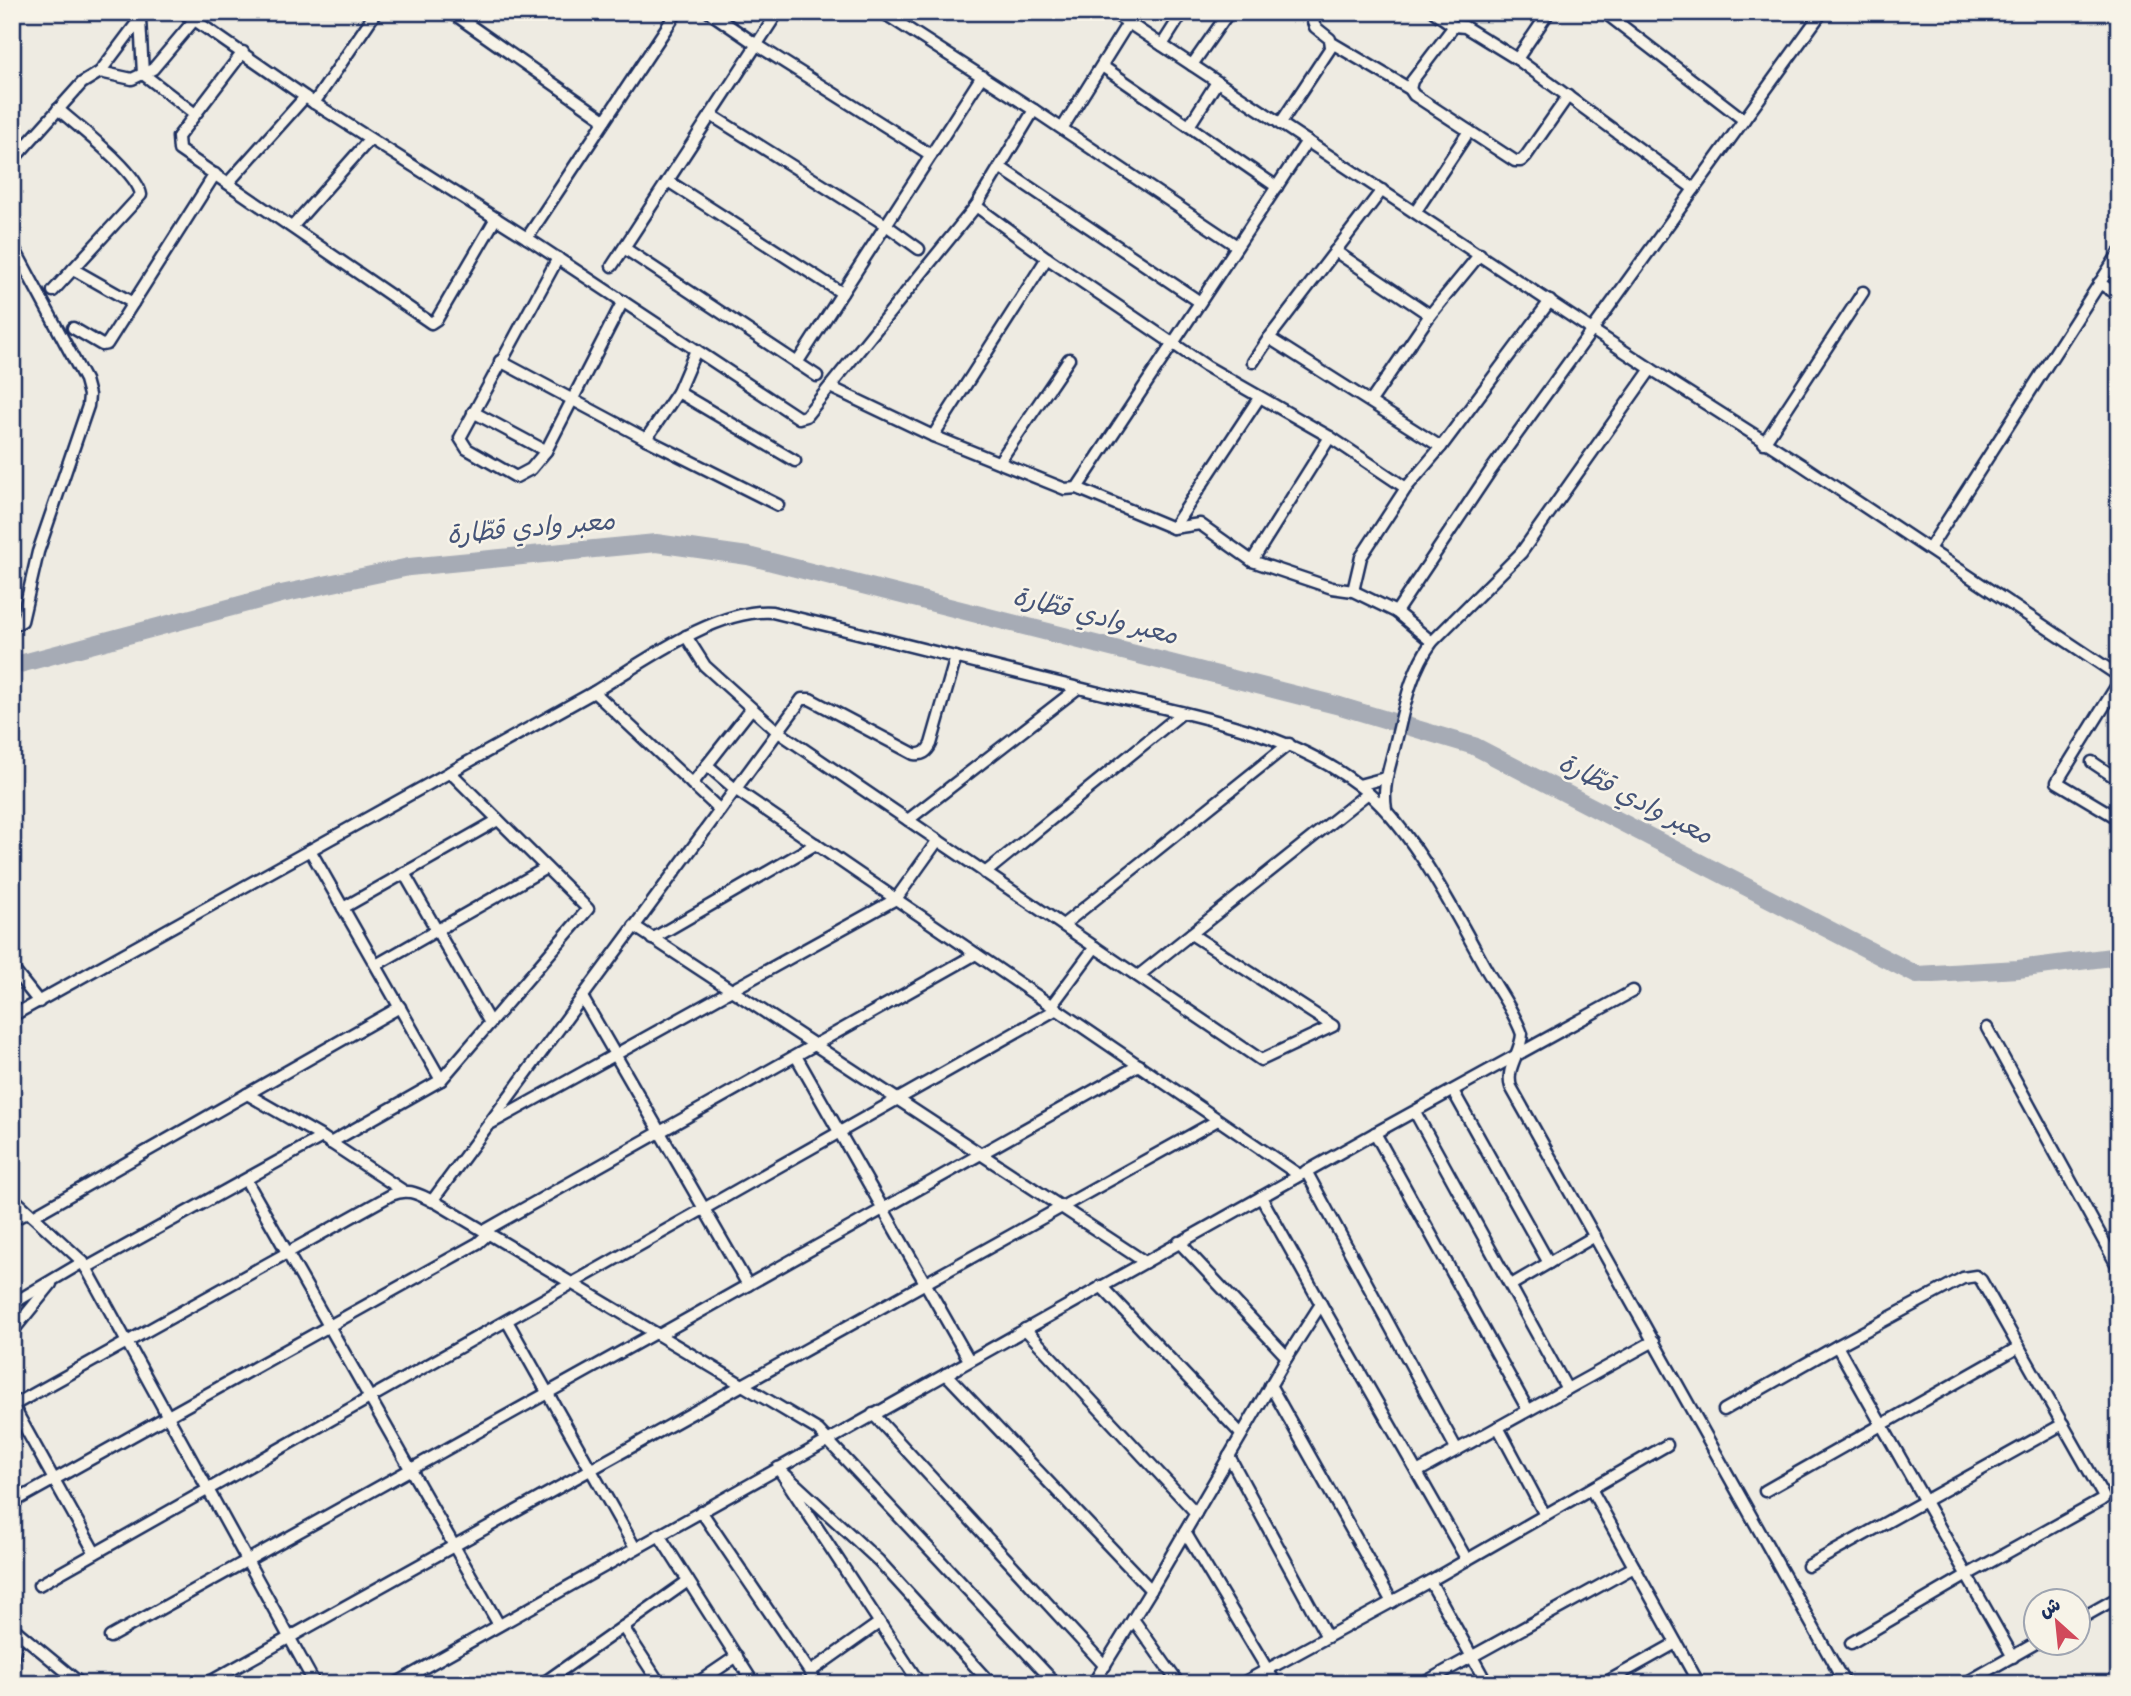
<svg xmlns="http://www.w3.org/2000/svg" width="2131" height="1696" font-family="Mynerve,'Playpen Sans Arabic',sans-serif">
<rect width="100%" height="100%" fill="#eeebe2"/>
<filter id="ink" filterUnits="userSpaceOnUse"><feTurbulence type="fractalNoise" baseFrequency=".0143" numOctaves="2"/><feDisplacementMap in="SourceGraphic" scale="14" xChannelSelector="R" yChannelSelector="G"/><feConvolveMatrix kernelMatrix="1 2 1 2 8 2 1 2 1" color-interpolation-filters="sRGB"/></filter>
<g filter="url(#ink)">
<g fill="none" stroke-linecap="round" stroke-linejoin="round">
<path stroke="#a6abb5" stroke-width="18" d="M 12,666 L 281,594 L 409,567 L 656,543 L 748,556 L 1340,706 L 1474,746 L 1917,975 L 2018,969 L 2119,956"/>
<g stroke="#1b2f5e" stroke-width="15">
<g id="minor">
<path d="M 183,12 L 314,103 L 527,238 L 799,418 L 806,416 L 976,206 L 1034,110 L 1237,246"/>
<path d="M 451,12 L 605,120"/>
<path d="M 709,12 L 757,45 L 931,155"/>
<path d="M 882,12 L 1034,110"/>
<path d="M 1112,12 L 1651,369 L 1521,553 L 1432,642 C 1410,672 1404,709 1395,745 C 1390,767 1382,785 1386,809"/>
<path d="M 1434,12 L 1454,26 L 1465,27 L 1517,59 L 1694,189"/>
<path d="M 1604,12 L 1744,120"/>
<path d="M 140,19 L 143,74 L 195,114"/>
<path d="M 1332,43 L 1410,89 L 1414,95 L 1515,161 L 1521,161 L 1526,156 L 1568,96"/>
<path d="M 1162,45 L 1183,12"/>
<path d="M 243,52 L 178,137 L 179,150 L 431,323 L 437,319 L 496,218"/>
<path d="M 1517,59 L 1549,12"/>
<path d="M 1192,65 L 1229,12"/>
<path d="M 1102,66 L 1277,187"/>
<path d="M 100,72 L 132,79 L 153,69 L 201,12"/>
<path d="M 1410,89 L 1412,81 L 1454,26"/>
<path d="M 314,103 L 376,12"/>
<path d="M 711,115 L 886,225 L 919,249"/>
<path d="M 1280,124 L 1331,47 L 1330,39 L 1315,27 L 1313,22 L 1318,12"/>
<path d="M 1189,126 L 1217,82"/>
<path d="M 1063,127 L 1128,23"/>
<path d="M 12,161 L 82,83 L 100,72 L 145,12"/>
<path d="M 1001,168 L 1200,302"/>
<path d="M 668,181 L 842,293"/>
<path d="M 228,183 L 305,97"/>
<path d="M 976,206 L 1047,258 L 1206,366 L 1330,437 L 1406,488"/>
<path d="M 1416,211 L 1469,131"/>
<path d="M 292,227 L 370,139"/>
<path d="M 527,238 L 677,12"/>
<path d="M 12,244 L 85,380 L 89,395 L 88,406 L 38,552 L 22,621 L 12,626"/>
<path d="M 624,248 L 817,376"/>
<path d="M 1335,251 L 1430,315"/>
<path d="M 558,258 L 460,438 L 467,449 L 516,477 L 531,469 L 546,451 L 623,301"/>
<path d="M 612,266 L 778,12"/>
<path d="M 73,269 L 133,303"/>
<path d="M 2099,283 L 2119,295"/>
<path d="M 53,291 L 141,195 C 138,172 78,127 58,109"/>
<path d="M 73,328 L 102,345 L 107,344 L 215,174"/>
<path d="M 1269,338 L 1441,447"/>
<path d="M 500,361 L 646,439 L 778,505"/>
<path d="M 1253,362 L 1269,338 L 1382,190"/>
<path d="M 797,363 L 982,76"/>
<path d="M 1651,369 L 1802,465 L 2119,676"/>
<path d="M 830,387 L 933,436 L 1065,489 L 1077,488 L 1307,141"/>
<path d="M 678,392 L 795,461"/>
<path d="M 1371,401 L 1430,315 L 1480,254"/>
<path d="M 473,412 L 546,451"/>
<path d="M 933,436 L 1047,258"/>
<path d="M 646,439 L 678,392 L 696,350"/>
<path d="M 1764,443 L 1863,292"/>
<path d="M 999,462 L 1069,359"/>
<path d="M 1077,488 L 1173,528 L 1200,524 L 1252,561 L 1332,588 L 1353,591 L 1396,612 L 1432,642"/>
<path d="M 1173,528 L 1259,398"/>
<path d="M 1929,549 L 2119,253"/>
<path d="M 1252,561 L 1330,437"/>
<path d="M 1353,591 L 1361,557 L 1406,488 L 1441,447 L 1550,301"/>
<path d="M 1396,612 L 1491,470 L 1822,12"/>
<path d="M 686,636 L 705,666 L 777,731 L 1261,1060 L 1333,1026 L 1191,934"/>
<path d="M 2119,682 L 2057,782 L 2119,819"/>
<path d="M 594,692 L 720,810"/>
<path d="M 2092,762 L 2119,780"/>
<path d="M 707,765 L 735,789 L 1299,1175"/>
<path d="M 692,784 L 751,709"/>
<path d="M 1359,785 L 1385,778"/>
<path d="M 908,820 L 1078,688"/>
<path d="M 310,850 L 441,1080"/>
<path d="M 404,873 L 490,1023"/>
<path d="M 985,873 L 1182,713"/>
<path d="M 343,908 L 498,820"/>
<path d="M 1063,925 L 1289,744"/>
<path d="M 634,926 L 1145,1262"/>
<path d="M 652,939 L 816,844"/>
<path d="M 376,965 L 546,868"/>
<path d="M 12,968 L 39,1002"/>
<path d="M 1138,976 L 1368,793"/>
<path d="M 582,997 L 748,1285"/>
<path d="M 1052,1005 L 1095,947"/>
<path d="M 12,1016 L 594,692 C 642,663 716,608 772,612 C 880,638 988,665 1095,692 C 1183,714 1284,728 1357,784 C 1410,823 1454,911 1486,969 C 1498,990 1514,1011 1522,1034 C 1521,1053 1505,1068 1511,1087 L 1845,1684"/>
<path d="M 1987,1028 L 2119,1269"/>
<path d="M 796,1056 L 969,1360"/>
<path d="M 1453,1091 L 1549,1263"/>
<path d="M 247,1094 L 322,1137 L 402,1190"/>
<path d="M 1415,1112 L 1567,1389"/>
<path d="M 490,1124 L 896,899 L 938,840"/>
<path d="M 1375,1133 L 1528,1410"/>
<path d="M 330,1143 L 441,1080 L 588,909 L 450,772"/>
<path d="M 1306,1171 L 1457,1450"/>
<path d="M 246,1180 L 499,1625"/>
<path d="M 12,1197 L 83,1262 L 315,1684"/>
<path d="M 432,1201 L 802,699 L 810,699 L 914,754 C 923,755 927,752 931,744 L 956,657"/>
<path d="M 33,1216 L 400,1007"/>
<path d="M 12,1220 L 28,1212"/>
<path d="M 484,1231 L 976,954"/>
<path d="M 1179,1242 L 1287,1357"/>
<path d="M 86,1268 L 322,1137"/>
<path d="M 1511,1285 L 1595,1236"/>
<path d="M 1101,1286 L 1241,1434"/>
<path d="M 12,1304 L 83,1262"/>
<path d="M 1321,1304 L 1467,1560"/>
<path d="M 507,1321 L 635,1548"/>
<path d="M 1025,1329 L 1196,1513"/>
<path d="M 12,1332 L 51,1284"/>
<path d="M 659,1335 L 1139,1065"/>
<path d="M 1837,1346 L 2013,1657"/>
<path d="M 946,1374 L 1151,1590"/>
<path d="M 1270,1385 L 1392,1602"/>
<path d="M 12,1406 L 391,1195 C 410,1187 419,1195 437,1203 L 818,1430 L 1056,1684"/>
<path d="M 13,1406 L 95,1553"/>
<path d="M 1724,1410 L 1837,1346 L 1963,1278 L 1976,1276 L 1981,1280 L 2101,1492 L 2104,1498 L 2100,1501 L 1967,1575 L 1851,1643"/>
<path d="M 873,1414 L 1105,1666"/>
<path d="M 1498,1427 L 1545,1515"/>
<path d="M 1229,1456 L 1327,1637"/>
<path d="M 1417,1472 L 1654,1341"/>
<path d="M 1591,1489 L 1699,1684"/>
<path d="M 1765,1491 L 2019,1347"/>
<path d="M 12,1503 L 478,1243 L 488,1234"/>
<path d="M 701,1511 L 818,1684"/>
<path d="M 1185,1532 L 1276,1684"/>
<path d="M 659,1535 L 754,1684"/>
<path d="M 1808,1566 L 2063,1424"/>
<path d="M 1430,1581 L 1667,1445"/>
<path d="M 39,1585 L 1057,1009"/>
<path d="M 1133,1619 L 1179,1684"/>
<path d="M 2078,1620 L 2119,1597"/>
<path d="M 12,1627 L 81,1684"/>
<path d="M 623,1627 L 660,1684"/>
<path d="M 110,1637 L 655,1333"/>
<path d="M 12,1664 L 18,1632"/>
<path d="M 810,1672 L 879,1623"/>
<path d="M 206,1684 L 1218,1120"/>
<path d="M 395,1684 L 1375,1133 L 1633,991"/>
<path d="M 542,1684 L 688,1581"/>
<path d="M 696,1684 L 737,1656"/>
<path d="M 920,1684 L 778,1468 L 879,1561 L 991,1684"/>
<path d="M 1093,1684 L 1151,1590 L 1287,1357 L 1321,1304 L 1261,1197"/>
<path d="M 1241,1684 L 1430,1581 L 1487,1684"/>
<path d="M 1422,1684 L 1634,1567"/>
<path d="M 1603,1684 L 1676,1643"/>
<path d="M 1964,1684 L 2036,1643"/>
</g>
</g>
<use href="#minor" stroke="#f7f3e8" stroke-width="10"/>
</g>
</g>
<g text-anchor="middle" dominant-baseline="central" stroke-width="5" stroke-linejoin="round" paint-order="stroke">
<g font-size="26" font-style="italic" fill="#455478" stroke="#f7f3e8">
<text transform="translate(531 529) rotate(-5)">معبر وادي قطّارة</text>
<text transform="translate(1095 617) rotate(14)">معبر وادي قطّارة</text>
<text transform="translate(1635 800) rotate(27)">معبر وادي قطّارة</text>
</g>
</g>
<rect width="2131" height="1696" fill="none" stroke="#f7f3e8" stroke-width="42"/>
<rect x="21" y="21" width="2089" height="1654" fill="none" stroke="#1b2f5e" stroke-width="2.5" filter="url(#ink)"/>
<g transform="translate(2057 1622) rotate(333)"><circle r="33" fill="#f7f3e8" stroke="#9fa5b1" stroke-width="2"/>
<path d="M0-5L12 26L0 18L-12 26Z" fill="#d1495b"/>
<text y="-10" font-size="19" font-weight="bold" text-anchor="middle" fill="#1b2f5e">ش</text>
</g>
</svg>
